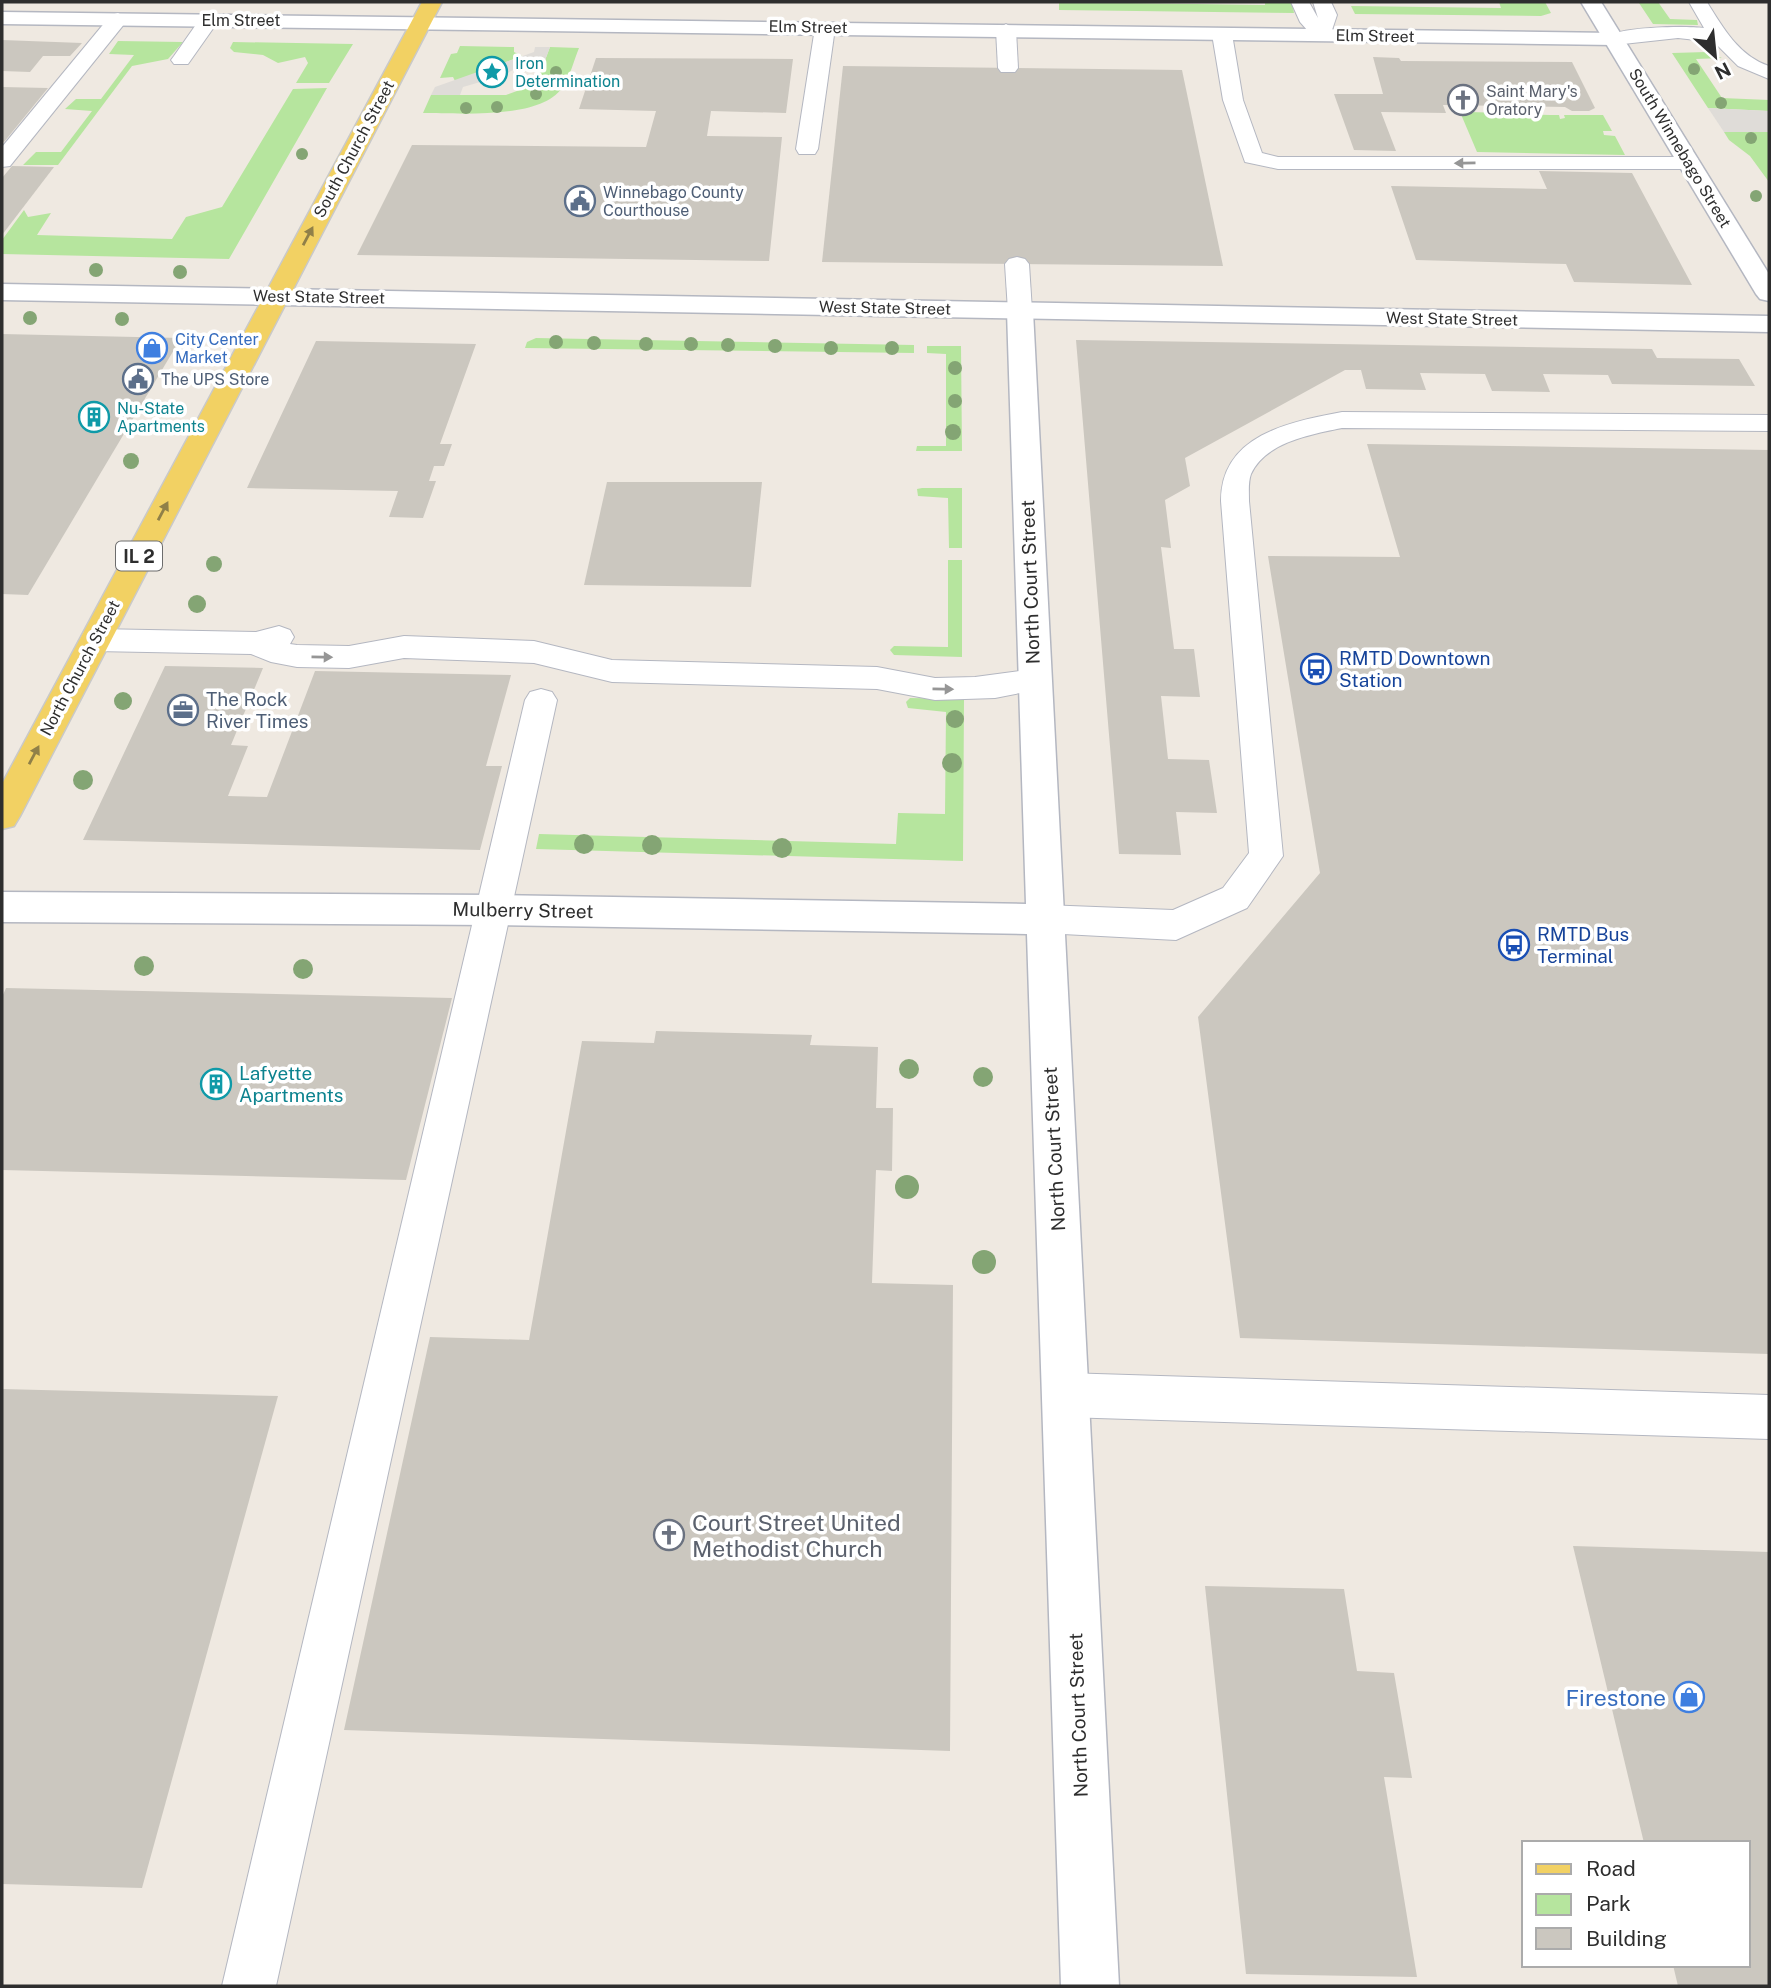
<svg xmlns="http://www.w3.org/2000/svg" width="1771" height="1988" font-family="'Public Sans',sans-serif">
<rect width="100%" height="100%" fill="#efe9e1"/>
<g fill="#b6e59e">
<path d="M 1059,2 L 1265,5 L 1265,2 L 1292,2 L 1294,13 L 1059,10 Z"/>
<path d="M 1499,2 L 1545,2 L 1551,13 L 1541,16 L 1355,14 L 1351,6 L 1501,8 Z"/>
<path d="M 1653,2 L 1658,2 L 1670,19 L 1697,20 L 1698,25 L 1653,24 L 1639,3 Z"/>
<path d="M 118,41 L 183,42 L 168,59 L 132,66 L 58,165 L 23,165 L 36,152 L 61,152 L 92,111 L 65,109 L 76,99 L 101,99 L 134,55 L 109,54 Z"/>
<path d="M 233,42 L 353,44 L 329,83 L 296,83 L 308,63 L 305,57 L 278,63 L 263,55 L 234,52 L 230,48 Z"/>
<path d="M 460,46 L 514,47 L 514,52 L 522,56 L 455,81 L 453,77 L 440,78 L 451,54 L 457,53 Z"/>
<path d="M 550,47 L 579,48 C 574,60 570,77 562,88 C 540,120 457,113 423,113 L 431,95 L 506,95 L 536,84 Z"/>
<path d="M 1707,52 L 1722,58 L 1696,59 L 1722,98 L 1769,100 L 1769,111 L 1708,108 L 1672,53 Z"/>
<path d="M 327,88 L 229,259 L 2,254 L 2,240 L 24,210 L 28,217 L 51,213 L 37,235 L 172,239 L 186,217 L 222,207 L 293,89 Z"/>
<path d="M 1460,112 C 1496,112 1523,115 1559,115 L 1560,119 L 1565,118 L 1564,115 L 1603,115 L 1612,131 L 1603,131 L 1604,135 L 1615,136 L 1625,155 L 1477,152 Z"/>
<path d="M 1724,132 L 1769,132 L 1769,182 L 1750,156 L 1729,140 Z"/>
<path d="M 536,338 L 914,345 L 914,353 L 525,348 L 527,342 Z"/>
<path d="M 927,346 L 961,346 L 962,451 L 916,451 L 917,446 L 946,446 L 946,354 L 927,353 Z"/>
<path d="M 922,488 L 962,488 L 962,548 L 949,548 L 948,498 L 918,496 L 917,489 Z"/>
<path d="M 948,560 L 962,560 L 962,657 L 894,655 L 890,650 L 894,646 L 948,647 Z"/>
<path d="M 910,698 L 964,699 L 963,861 L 536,849 L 539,834 L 896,844 L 898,813 L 945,814 L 946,712 L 908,708 L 906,702 Z"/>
</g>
<g fill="#dfdcd8">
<path d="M 535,47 L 550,47 L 544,63 L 530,62 L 501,76 L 463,87 L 460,95 L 431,95 L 435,87 L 534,52 Z"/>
<path d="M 1708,108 L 1769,111 L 1769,132 L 1724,132 Z"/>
</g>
<g fill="#cbc7bf">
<path d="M 2,40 L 82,43 L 70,56 L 43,56 L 30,72 L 2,71 Z"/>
<path d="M 1373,57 L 1399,58 L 1401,61 L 1572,62 L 1595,108 L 1589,111 L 1572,111 L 1565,107 L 1443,105 L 1446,113 L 1381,112 L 1396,151 L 1354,150 L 1334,94 L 1383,94 Z"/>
<path d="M 596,58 L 793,59 L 786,113 L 711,111 L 707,136 L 782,137 L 769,261 L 357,255 L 412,145 L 646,147 L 656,111 L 579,109 Z"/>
<path d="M 843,66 L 1182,70 L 1223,266 L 822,262 Z"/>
<path d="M 2,87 L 48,88 L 4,142 L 2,141 Z"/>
<path d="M 12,166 L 54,167 L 2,235 L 2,178 Z"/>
<path d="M 1539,171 L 1632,173 L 1692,285 L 1574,282 L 1566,264 L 1416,260 L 1391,186 L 1547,189 Z"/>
<path d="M 2,334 L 181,338 L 28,595 L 2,594 Z"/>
<path d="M 1076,340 L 1652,349 L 1657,358 L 1739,359 L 1755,386 L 1612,384 L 1608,375 L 1543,374 L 1550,392 L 1492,391 L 1485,374 L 1420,373 L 1426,390 L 1366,389 L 1361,370 L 1345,370 L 1185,458 L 1190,486 L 1165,500 L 1171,548 L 1161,547 L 1174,649 L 1194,649 L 1200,697 L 1161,696 L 1168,759 L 1209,760 L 1217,813 L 1176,812 L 1181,855 L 1119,854 Z"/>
<path d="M 316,341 L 476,344 L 440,444 L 452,444 L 444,466 L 434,466 L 429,481 L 436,481 L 423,518 L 389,517 L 398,491 L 247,488 Z"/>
<path d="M 1367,444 L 1769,450 L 1769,1354 L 1240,1338 L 1198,1017 L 1320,873 L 1268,556 L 1400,557 Z"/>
<path d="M 607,482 L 762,482 L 751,587 L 584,585 Z"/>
<path d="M 165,666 L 263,668 L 231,745 L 248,746 L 228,796 L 267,797 L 315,671 L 511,675 L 486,766 L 502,766 L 480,850 L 83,840 Z"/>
<path d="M 6,988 L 452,998 L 406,1180 L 2,1170 L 2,997 Z"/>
<path d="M 656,1031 L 812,1035 L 810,1045 L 878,1047 L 876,1108 L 893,1108 L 892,1171 L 876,1170 L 872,1283 L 953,1285 L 950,1751 L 344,1730 L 430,1337 L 529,1340 L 582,1041 L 654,1043 Z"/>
<path d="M 2,1389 L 278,1396 L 142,1888 L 2,1884 Z"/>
<path d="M 1573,1546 L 1769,1552 L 1769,1986 L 1678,1986 L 1673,1965 L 1748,1965 L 1748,1843 L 1644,1843 Z"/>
<path d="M 1205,1586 L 1344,1589 L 1357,1671 L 1394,1673 L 1412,1778 L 1384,1777 L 1417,1977 L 1246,1974 Z"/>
</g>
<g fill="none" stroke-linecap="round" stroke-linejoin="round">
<g stroke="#b4b7c1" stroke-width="2">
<g id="service">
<path d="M 1291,2 L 1309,2 L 1318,18 L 1313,2 L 1331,2 L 1337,15 L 1329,39 L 1315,39 L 1300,22 Z"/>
<path d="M 1689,2 L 1707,2 C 1723,28 1739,56 1769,66 L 1769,79 L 1738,66 L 1714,42 L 1678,38 L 1614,45 L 1604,39 C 1615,26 1686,26 1704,28 Z"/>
<path d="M 118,13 L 128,19 L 125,23 L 10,166 L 2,167 L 2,147 L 111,15 Z"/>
<path d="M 209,14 L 219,20 L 188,64 L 174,64 L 171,60 L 174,56 L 202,16 Z"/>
<path d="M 825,22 L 835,28 L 818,149 L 815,154 L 799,154 L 796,149 L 815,28 Z"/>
<path d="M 1006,24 L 1016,30 L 1018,68 L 1015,72 L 1001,72 L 998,68 L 996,30 Z"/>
<path d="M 1222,28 L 1232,34 L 1243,100 L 1262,153 L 1278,157 L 1689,157 L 1697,158 L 1700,163 L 1697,168 L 1689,169 L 1278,169 L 1245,162 L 1223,100 L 1212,34 Z"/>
<path d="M 1017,257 L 1025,259 L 1029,264 L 1032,311 L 1029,316 L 1020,318 L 1011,316 L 1008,311 L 1005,264 L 1009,259 Z"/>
<path d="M 1342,412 L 1769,415 L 1769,431 L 1342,428 C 1313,434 1265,442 1251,474 C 1248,482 1249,492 1249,501 L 1283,856 L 1247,908 L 1176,940 L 1044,933 L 1031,929 L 1026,919 L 1031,909 L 1044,905 L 1173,910 L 1223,888 L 1249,853 L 1221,501 C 1221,435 1289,422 1342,412 Z"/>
<path d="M 279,626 L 290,630 L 294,637 L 290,644 L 297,645 L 349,646 L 404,636 L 534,641 L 612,660 L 877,667 L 935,678 L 975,677 L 1034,669 L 1045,672 L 1050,680 L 1045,688 L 995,698 L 935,700 L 877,689 L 612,682 L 534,663 L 404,658 L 349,668 L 297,667 L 271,662 L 251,654 L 95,651 L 84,648 L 80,640 L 84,632 L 95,629 L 256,632 Z"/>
<path d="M 541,689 L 552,692 L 557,700 L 276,1986 L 222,1986 L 525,700 L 530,692 Z"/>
<path d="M 1065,1373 L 1769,1395 L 1769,1439 L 1065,1417 L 1049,1411 L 1043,1395 L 1049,1379 Z"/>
</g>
</g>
<g stroke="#b4b7c1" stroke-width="3">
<g id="minor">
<path d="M 2,12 L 1614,33 L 1621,35 L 1624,39 L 1621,43 L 1614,45 L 2,24 Z"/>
<path d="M 1020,303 L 1029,306 L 1033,311 L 1119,1986 L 1061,1986 L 1027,934 L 493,925 L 2,922 L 2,892 L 493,895 L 1026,904 L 1007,311 L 1011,306 Z"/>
</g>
</g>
<g stroke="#b4b7c1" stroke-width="3">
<g id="secondary">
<path d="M 1581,2 L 1601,2 L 1769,274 L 1769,301 L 1760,299 L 1756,294 Z"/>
<path d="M 2,284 L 1769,316 L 1769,332 L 2,300 Z"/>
</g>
</g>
<g stroke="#c9c9c9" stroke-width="3">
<path id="primary" d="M 422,2 L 442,2 L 20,816 L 14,826 L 2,829 L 2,784 Z"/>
</g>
<use href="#service" fill="#fff" fill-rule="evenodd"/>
<use href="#minor" fill="#fff" fill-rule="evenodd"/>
<use href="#secondary" fill="#fff" fill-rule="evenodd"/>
<use href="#primary" fill="#f2d163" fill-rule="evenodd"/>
</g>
<g fill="#84a574">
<circle cx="1694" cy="69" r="6"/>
<circle cx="556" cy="72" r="6"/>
<circle cx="536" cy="94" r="6"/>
<circle cx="1721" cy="103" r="6"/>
<circle cx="497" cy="107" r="6"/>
<circle cx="466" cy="108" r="6"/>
<circle cx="1751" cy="138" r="6"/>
<circle cx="302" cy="154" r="6"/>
<circle cx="1756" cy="196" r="6"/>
<circle cx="96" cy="270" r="7"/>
<circle cx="180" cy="272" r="7"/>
<circle cx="30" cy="318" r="7"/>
<circle cx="122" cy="319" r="7"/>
<circle cx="556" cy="342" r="7"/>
<circle cx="594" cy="343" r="7"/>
<circle cx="646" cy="344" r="7"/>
<circle cx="691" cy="344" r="7"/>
<circle cx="728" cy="345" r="7"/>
<circle cx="775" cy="346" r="7"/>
<circle cx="831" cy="348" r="7"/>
<circle cx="892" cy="348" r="7"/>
<circle cx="955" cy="368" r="7"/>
<circle cx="955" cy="401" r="7"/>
<circle cx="953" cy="432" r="8"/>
<circle cx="131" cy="461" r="8"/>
<circle cx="214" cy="564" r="8"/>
<circle cx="197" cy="604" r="9"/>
<circle cx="123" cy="701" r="9"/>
<circle cx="955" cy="719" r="9"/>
<circle cx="952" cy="763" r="10"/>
<circle cx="83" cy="780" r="10"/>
<circle cx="584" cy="844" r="10"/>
<circle cx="652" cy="845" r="10"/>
<circle cx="782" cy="848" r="10"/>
<circle cx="144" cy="966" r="10"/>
<circle cx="303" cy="969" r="10"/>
<circle cx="909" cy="1069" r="10"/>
<circle cx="983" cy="1077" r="10"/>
<circle cx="907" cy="1187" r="12"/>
<circle cx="984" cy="1262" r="12"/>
</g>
<defs><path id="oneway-solid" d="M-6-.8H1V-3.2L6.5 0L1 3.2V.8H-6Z" transform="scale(1.75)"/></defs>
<g fill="#969696">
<use href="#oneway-solid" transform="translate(1465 163) rotate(179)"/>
<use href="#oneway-solid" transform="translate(322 657) rotate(1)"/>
<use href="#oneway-solid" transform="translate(943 689) rotate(1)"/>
</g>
<g fill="#908048">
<use href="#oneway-solid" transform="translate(308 236) rotate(-62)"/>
<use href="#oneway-solid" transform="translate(163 511) rotate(-62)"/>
<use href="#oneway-solid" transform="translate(34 755) rotate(-62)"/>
</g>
<defs>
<g id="sight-ring" transform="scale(1.575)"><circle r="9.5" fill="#fff" stroke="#0f9aa8" stroke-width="1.5"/><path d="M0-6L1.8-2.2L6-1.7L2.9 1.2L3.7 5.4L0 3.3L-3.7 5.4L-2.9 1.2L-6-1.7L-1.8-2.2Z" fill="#0f9aa8"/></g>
<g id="church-ring" transform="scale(1.575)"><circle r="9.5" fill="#fff" stroke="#6b7280" stroke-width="1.5"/><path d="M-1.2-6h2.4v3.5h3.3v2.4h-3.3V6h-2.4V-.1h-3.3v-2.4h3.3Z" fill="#6b7280"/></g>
<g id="civic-ring" transform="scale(1.575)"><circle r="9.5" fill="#fff" stroke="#5c6f8a" stroke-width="1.5"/><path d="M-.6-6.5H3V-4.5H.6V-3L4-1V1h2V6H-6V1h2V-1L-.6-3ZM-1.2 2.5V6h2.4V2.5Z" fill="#5c6f8a"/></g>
<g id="shop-ring" transform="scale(1.575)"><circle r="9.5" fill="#fff" stroke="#3f7fe0" stroke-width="1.5"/><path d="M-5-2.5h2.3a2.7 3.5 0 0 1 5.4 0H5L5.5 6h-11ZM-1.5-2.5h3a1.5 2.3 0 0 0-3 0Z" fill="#3f7fe0"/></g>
<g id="building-ring" transform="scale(1.575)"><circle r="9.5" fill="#fff" stroke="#0f9aa8" stroke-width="1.5"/><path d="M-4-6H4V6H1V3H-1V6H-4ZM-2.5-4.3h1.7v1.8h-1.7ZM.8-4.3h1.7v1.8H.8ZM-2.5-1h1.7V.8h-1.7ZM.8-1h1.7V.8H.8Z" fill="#0f9aa8"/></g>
<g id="bus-ring" transform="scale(1.575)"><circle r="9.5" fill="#fff" stroke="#1a4fb4" stroke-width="1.5"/><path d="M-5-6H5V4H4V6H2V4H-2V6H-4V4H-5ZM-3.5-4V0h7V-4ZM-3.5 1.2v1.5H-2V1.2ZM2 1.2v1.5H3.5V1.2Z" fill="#1a4fb4"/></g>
<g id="office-ring" transform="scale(1.575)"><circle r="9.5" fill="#fff" stroke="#5c6f8a" stroke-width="1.5"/><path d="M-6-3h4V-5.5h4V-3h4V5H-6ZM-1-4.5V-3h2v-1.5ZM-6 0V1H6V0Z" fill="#5c6f8a"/></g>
</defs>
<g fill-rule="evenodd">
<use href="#sight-ring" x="492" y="72"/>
<use href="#church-ring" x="1463" y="100"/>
<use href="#civic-ring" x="580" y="201"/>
<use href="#shop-ring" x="152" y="348"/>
<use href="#civic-ring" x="138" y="379"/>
<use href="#building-ring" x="94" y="417"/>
<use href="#bus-ring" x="1316" y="669"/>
<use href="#office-ring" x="183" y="710"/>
<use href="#bus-ring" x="1514" y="945"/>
<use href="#building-ring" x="216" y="1084"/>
<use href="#church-ring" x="669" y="1535"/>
<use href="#shop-ring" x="1689" y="1697"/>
</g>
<g text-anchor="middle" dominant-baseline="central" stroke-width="7" stroke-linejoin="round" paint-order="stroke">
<g font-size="16" fill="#2e2e2e" stroke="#fff">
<text x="241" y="20">Elm Street</text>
<text transform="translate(808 27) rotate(1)">Elm Street</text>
<text transform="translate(1375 36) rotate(1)">Elm Street</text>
<text transform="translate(1680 148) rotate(59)">South Winnebago Street</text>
<text transform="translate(354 149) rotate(-62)">South Church Street</text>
<text transform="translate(319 297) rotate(1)">West State Street</text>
<text transform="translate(885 308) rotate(1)">West State Street</text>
<text transform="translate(1452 319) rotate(1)">West State Street</text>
<text transform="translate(80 668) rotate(-62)">North Church Street</text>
</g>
<g font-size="16" fill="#0d838f" stroke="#fff" text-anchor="start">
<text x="515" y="63">Iron<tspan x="515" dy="18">Determination</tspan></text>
<text x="117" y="408">Nu-State<tspan x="117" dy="18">Apartments</tspan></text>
</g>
<g font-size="16" fill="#5b616d" stroke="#fff" text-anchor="start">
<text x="1486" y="91">Saint Mary's<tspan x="1486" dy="18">Oratory</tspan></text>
</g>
<g font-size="16" fill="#4e5e75" stroke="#fff" text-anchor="start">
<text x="603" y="192">Winnebago County<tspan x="603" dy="18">Courthouse</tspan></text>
<text x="161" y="379">The UPS Store</text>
</g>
<g font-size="16" fill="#366cbe" stroke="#fff" text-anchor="start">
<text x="175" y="339">City Center<tspan x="175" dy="18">Market</tspan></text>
</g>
<rect fill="#fff" stroke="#6d6d6d" stroke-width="2" x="116" y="541.5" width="46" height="29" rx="5"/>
<g font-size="18" font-weight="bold" fill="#2e2e2e">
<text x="139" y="556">IL 2</text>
</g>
<g font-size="19" fill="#2e2e2e" stroke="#fff">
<text transform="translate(1030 582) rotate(-92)">North Court Street</text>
<text transform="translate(523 910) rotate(1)">Mulberry Street</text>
<text transform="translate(1054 1149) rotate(-93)">North Court Street</text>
<text transform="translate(1078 1715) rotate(-92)">North Court Street</text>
</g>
<g font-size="19" fill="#164399" stroke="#fff" text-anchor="start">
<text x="1339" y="658">RMTD Downtown<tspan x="1339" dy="22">Station</tspan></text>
<text x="1537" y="934">RMTD Bus<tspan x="1537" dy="22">Terminal</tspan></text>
</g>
<g font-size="19" fill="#4e5e75" stroke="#fff" text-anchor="start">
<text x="206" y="699">The Rock<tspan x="206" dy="22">River Times</tspan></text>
</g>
<g font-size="19" fill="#0d838f" stroke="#fff" text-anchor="start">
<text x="239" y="1073">Lafyette<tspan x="239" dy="22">Apartments</tspan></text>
</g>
<g font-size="23" fill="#5b616d" stroke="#fff" text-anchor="start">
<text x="692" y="1522">Court Street United<tspan x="692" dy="26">Methodist Church</tspan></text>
</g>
<g font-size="23" fill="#366cbe" stroke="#fff" text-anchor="end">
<text x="1666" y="1697">Firestone</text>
</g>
</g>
<rect width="1771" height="1988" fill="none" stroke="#2e2e2e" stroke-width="7"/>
<rect x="1522" y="1841" width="228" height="126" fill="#ffffff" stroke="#ababab" stroke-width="2"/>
<rect x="1536" y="1864" width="35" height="10" fill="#f2d163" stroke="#ababab" stroke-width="2"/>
<text x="1586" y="1876" font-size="21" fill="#2e2e2e">Road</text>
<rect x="1536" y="1894" width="35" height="21" fill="#b6e59e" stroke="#ababab" stroke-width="2"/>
<text x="1586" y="1911" font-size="21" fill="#2e2e2e">Park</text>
<rect x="1536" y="1928" width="35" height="21" fill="#cbc7bf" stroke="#ababab" stroke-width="2"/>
<text x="1586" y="1946" font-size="21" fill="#2e2e2e">Building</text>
<g transform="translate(1715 56) rotate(153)" stroke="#ffffff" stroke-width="5" paint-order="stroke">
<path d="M0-5L12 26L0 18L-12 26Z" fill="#2e2e2e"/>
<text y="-10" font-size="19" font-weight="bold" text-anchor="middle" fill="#2e2e2e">N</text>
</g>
</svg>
